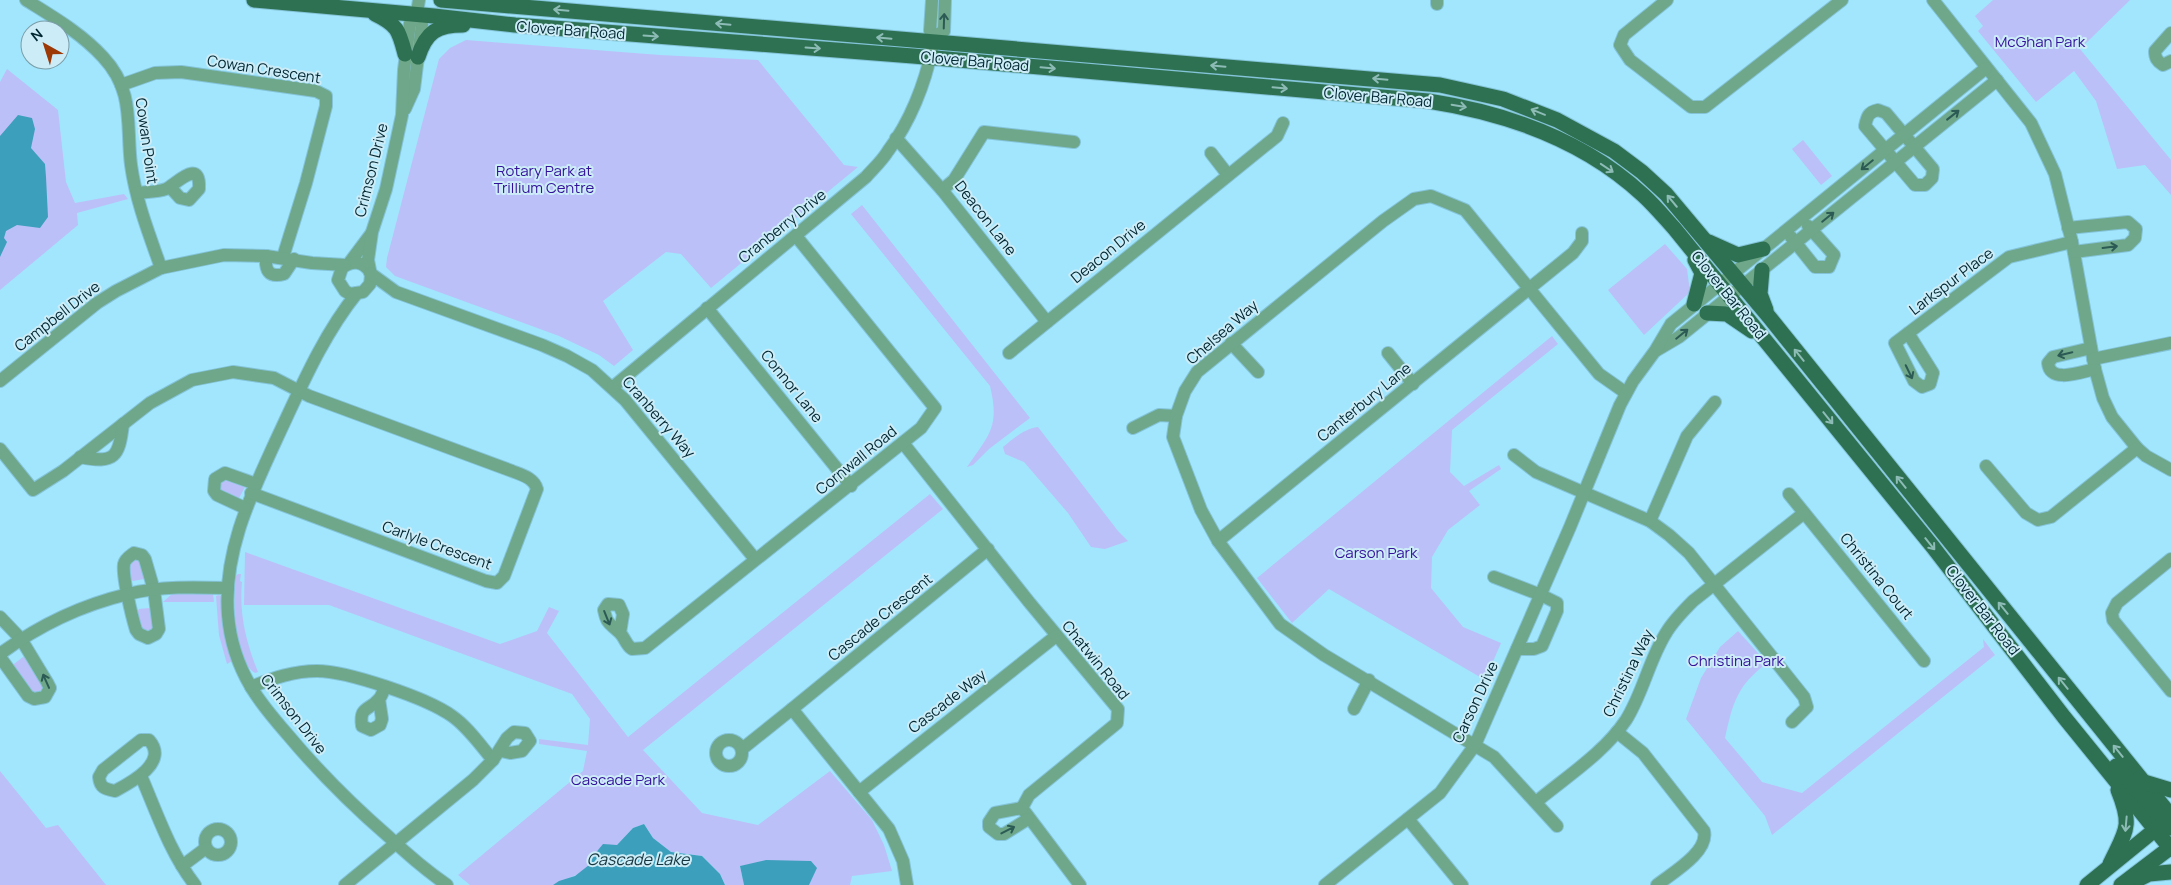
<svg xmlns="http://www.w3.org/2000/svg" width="2171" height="885" font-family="Manrope,sans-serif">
<rect width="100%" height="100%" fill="#a1e6fd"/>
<g fill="#bcc0f8">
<path d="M 1993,0 L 2130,0 L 2080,49 L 2171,160 L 2171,195 L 2145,165 L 2117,169 L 2096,101 L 2074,71 L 2036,102 L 1978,31 L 1983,26 L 1975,16 Z"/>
<path d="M 466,40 L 660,55 L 758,60 L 844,165 L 858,167 L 711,288 L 681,254 L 666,252 L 603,301 L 633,350 L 614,366 L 599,355 L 559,336 L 395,276 L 386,267 L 387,258 L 439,59 L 450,48 Z"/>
<path d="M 7,69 L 58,110 L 66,182 L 75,203 L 124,194 L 128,199 L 77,213 L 78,225 L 0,290 L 0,82 Z"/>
<path d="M 1803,140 L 1832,176 L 1821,185 L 1792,149 Z"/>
<path d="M 862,205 L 1030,418 L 989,449 L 973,465 L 967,467 C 989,435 1000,427 990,386 L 851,214 Z"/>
<path d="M 1665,244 L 1687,269 L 1690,292 L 1644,335 L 1608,290 Z"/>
<path d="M 1552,336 L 1558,344 L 1452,430 L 1450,472 L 1464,486 L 1499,465 L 1501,469 L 1469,491 L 1480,505 L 1448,530 L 1432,557 L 1431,588 L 1463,627 L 1501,643 L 1485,680 L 1329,589 L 1292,623 L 1257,578 Z"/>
<path d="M 1038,427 L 1118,531 L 1128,541 L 1105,549 L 1091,547 L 1068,513 L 1024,462 L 1005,454 L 1003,447 C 1014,438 1024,429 1038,427 Z"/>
<path d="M 224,480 L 228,480 L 245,487 L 238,500 L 220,489 L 220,483 Z"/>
<path d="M 930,494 L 943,509 L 643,750 L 702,813 L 758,825 L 830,771 L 872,820 L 884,845 L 892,871 L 852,876 L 850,885 L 809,885 L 816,869 L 811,861 L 740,866 L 744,885 L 725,885 L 720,874 L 702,856 L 671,852 L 653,838 L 644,824 L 633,828 L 617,845 L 583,872 L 553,885 L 470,885 L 458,875 L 583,771 L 587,751 L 539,744 L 539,739 L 588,745 L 590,719 L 572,694 L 329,605 L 244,605 L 245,552 L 500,644 L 537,631 L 549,607 L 559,611 L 547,633 L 628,737 Z"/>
<path d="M 134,559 L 139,559 L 145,576 L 144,579 L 133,581 L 131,580 L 129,563 Z"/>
<path d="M 238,574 L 241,574 L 240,581 L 242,582 C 239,614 246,642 258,672 L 255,673 C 233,660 233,599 236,576 Z"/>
<path d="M 213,593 L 214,602 L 163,602 L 172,594 Z"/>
<path d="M 219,595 L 222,597 L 232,661 L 227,664 L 219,635 L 216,596 Z"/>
<path d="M 149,608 L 152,609 L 154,630 L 143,632 L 137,612 L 139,609 Z"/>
<path d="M 1738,631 L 1767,663 C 1737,686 1733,702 1725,738 L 1762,782 L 1802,793 L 1984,647 L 1983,639 L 1995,655 L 1772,835 L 1765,816 L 1686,719 L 1701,678 L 1720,647 Z"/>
<path d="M 23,657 L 25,658 L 43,686 L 40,692 L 33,693 L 13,667 L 14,664 Z"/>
<path d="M 0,771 L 46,828 L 58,825 L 106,885 L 0,885 Z"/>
</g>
<g fill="#3c9fbc">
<path d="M 18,115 L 32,118 L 35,129 L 31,148 L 45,164 L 46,177 L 48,217 L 40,228 L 17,225 L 6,231 L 4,238 L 7,242 L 0,257 L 0,136 Z"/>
<path d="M 644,824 L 653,838 L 671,852 L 702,856 L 720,874 L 725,885 L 553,885 L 559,881 L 575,876 L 589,865 L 589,861 L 603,844 L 617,845 L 633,828 Z"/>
<path d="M 766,860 L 811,861 L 817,868 L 809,885 L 744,885 L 740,866 Z"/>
</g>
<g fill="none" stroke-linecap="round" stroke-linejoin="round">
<g stroke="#84c3d8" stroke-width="14">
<g id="minor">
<path d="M 26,0 C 53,17 81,33 103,57 C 135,91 126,125 131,165 C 136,201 149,234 161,268"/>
<path d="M 932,0 L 930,31 L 934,36"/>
<path d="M 1667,0 L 1624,35 L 1620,45 L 1630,60 L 1691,107 L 1705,107 L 1842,0"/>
<path d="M 1933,0 L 2031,123 L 2055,174 L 2072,242 L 2095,369 L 2103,398 L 2112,417 L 2137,448 L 2146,456 L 2171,470"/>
<path d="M 1437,4 L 1437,0"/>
<path d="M 416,19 L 419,0"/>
<path d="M 2171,33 L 2155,51 C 2155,58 2157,61 2163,65 L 2171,61"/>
<path d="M 934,36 L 944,31 L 945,0"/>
<path d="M 121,85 L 155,73 L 181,72 L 316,91 L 326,96 L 326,106 L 306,183 L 283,257"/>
<path d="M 405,109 L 414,89 L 422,24 L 416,19"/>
<path d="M 1878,110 L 1886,113 L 1933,169 L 1932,178 L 1925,185 L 1915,185 L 1865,126 C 1867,117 1868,112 1878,110 Z"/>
<path d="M 896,138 L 942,190 L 1047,322"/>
<path d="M 1211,153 L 1228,175"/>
<path d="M 942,190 L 954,180 L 984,132 L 1074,142"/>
<path d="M 137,193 C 146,192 158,192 166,189 C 174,186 201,156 199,189 L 189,200 L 180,198 L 170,187"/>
<path d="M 2068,228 L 2128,222 L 2136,229 L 2135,238 L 2128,245 L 2074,252"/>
<path d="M 1791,237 L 1815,267 L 1829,267 L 1834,255 L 1808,226"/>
<path d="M 266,256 C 265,270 268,278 284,274 L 294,259"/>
<path d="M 350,262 L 371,234"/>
<path d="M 370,272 C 363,261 352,260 342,268 L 338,280 L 345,291 L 350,294 L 363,292 L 370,284 L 371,275 L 368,260 L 372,232 L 386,189 L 402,115 L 404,70 L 410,23 L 416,19"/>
<path d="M 370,273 L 396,292 L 542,345 L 567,356 L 592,370 L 625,400 L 755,559"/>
<path d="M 357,293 C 323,335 301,387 278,436 C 252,493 223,550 228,615 C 230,640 238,665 251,687 C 261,704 275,720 288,735 C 319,772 352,805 389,837 C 407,854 427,871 447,885"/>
<path d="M 707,308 L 851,486"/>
<path d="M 1908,333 L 1933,373 L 1930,384 L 1922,387 L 1914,381 L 1895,343 L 2009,257 L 2072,242"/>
<path d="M 1231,343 L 1258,372"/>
<path d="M 2091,348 L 2053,357 L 2048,363 C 2050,384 2081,372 2095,369"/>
<path d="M 1657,350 L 1679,337 L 1997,80"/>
<path d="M 1009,353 L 1277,136 L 1283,123"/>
<path d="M 1388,353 L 1413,384"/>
<path d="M 2093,359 L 2171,343"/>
<path d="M 0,381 L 97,303 L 116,291 L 161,268 L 224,255 L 266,256 L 312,263 L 345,265"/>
<path d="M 613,387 L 866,177 C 873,169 882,161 888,151 C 910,122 925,84 932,49"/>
<path d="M 1133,428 L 1159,415 L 1176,416"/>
<path d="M 903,443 L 1029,602 L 1118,709 L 1117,723 L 1029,795 L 1022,808 L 1080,885"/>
<path d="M 0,449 L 33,490 L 63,471 L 150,403 L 192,380 L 233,372 L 274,378 L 309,396 L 512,471 C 522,475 534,478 537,489 L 504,576 L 497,583 L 486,581 L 251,493"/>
<path d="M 1514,455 L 1536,472 L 1650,521 L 1669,535 L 1689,553 L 1804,697 L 1807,707 L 1792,722"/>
<path d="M 80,457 C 115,464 119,457 123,424"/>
<path d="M 1986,466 L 2026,513 L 2038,520 L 2051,517 L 2137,448"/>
<path d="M 1789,494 L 1924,661"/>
<path d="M 245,508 L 217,495 L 214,491 L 215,479 L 225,473 L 256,484"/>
<path d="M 1650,521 L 1687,436 L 1715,402"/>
<path d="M 1218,541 L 1573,253 L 1582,241 L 1582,233"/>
<path d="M 134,553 L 142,555 L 145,559 L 154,590 L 159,629 L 156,634 L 148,638 L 139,634 L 136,630 C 132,617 122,576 124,564 C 125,559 130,556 134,553 Z"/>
<path d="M 2171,559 L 2117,603 L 2112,613 L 2113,620 L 2171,691"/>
<path d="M 1494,577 L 1541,595 L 1557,603 L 1557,611 L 1542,646 L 1534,649 L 1517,649"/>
<path d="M 0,617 L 21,639 L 47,682 L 50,688 L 45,697 L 34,699 L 28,696 L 0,657"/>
<path d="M 620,633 L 623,614 L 619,605 L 608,604 L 604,610 C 607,625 610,623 620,633 C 625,638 626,645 632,649 L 645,648 L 921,428 L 935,408 L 796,236"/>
<path d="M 0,654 C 38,626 82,605 128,594 C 160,586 195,587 228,588"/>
<path d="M 251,687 C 273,678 294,671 317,671 C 347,671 427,698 452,716 C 468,727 480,745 493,760 L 473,780 L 345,885"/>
<path d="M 379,699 L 382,719 L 380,725 L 371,730 L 362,726 C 359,706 369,711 379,699 C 382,696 383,691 385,687"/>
<path d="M 1354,709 L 1369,680"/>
<path d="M 1617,732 L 1643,753 L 1704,831 C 1709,852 1672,873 1657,885"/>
<circle cx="729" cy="753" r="13"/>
<path d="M 141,740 L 149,740 C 169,762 132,782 115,791 C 105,789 100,788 99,777 L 103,770 Z"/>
<path d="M 742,749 L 792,709"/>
<path d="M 493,760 L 507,738 L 514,732 L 525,733 L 530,741 L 522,751 L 510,753 L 501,751"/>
<path d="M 141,776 C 157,813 170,853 195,885"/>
<path d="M 859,792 L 1056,636"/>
<path d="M 1536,802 C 1566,777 1604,753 1626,720 C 1643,693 1649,660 1666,633 C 1673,621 1683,611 1693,601 L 1804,513"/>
<path d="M 1022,808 L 995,813 L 989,822 L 989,827 L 998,834 L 1004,834 L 1028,819"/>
<path d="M 1408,819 L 1462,885"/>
<path d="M 1557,826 L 1494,757 L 1324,655 L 1280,624 L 1218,541 L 1201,510 L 1173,437 L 1176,416 L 1185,391 L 1197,372 L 1383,221 L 1414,199 L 1431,196 L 1465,210 L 1599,374 L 1626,393"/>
<circle cx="218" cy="842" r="13"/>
<path d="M 182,866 L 206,848"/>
<path d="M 907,885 L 903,861 L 889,829 L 792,709 L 988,549"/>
<path d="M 1325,885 L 1440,793 L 1475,745 L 1570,527 L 1620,405 L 1633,381 L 1655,351 L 1671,324 L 1986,68"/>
</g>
</g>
<g stroke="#84c3d8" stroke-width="17">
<g id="major">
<path d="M 254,0 L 434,16 L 515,25 L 913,56 L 1428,101 C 1506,113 1583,139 1643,195 C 1654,205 1664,217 1674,228 L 1933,547 L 2064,717 L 2171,849"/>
<path d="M 441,0 L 1440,85 L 1503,99 L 1557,120 L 1614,151 L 1642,172 L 1666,194 L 1770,318 L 2171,816"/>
<path d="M 375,14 C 398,25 399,31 405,54"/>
<path d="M 418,57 C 426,32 437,25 463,25"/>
<path d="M 1709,242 L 1738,255 L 1763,249"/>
<path d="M 1762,270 L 1760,294 L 1766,310"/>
<path d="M 1694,304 L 1702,273 L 1695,260"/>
<path d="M 1707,313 L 1727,314 L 1752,331"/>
<path d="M 2116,766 L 2171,828"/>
<path d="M 2144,782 L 2171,790"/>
<path d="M 2110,864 C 2126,830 2133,827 2118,790"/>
<path d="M 2135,881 L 2149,874 L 2171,872"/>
<path d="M 2087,885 L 2162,824"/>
<path d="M 2121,885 L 2171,847"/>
</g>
</g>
<use href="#minor" stroke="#6ea789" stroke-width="12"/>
<use href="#major" stroke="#2e7152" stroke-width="15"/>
</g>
<defs><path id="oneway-shaft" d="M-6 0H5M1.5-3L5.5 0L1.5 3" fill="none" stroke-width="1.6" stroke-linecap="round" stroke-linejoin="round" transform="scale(1.25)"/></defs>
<g stroke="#8dbbb6">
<use href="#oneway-shaft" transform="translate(561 10) rotate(-175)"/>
<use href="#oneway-shaft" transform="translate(723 24) rotate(-175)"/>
<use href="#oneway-shaft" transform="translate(651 36) rotate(4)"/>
<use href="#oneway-shaft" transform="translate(884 38) rotate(-175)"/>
<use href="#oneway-shaft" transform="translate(813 48) rotate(4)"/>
<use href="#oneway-shaft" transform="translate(1218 66) rotate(-175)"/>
<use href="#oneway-shaft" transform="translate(1048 68) rotate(5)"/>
<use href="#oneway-shaft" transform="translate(1380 79) rotate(-175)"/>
<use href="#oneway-shaft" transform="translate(1280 88) rotate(5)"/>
<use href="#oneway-shaft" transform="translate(1459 106) rotate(10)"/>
<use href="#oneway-shaft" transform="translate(1538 112) rotate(-158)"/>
<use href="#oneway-shaft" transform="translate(1607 168) rotate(34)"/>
<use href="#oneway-shaft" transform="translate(1672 201) rotate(-130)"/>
<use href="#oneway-shaft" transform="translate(1799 355) rotate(-129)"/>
<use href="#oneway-shaft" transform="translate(1828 418) rotate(51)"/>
<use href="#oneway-shaft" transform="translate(1901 482) rotate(-129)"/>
<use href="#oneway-shaft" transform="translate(1930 544) rotate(51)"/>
<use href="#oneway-shaft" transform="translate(2003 608) rotate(-129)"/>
<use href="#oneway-shaft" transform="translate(2063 683) rotate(-129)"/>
<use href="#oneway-shaft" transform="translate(2118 751) rotate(-129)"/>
<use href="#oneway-shaft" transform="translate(2126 824) rotate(95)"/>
</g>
<g stroke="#2c5a54">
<use href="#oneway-shaft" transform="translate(944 21) rotate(-88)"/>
<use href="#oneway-shaft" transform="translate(1953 115) rotate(-38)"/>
<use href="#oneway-shaft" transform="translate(1867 165) rotate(141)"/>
<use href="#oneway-shaft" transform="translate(1828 217) rotate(-39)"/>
<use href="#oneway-shaft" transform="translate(2110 247) rotate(-7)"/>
<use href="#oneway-shaft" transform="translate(1682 334) rotate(-39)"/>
<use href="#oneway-shaft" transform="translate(2065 354) rotate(167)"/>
<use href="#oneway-shaft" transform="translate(1909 372) rotate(64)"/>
<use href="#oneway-shaft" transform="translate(607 618) rotate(68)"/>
<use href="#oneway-shaft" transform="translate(46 681) rotate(-114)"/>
<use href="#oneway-shaft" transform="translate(1008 830) rotate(-27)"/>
</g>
<g text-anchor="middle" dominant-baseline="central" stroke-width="4" stroke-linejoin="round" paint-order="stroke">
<g font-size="15" fill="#002631" stroke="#ccedf8">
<text transform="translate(571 30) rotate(4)">Clover Bar Road</text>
<text transform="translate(975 61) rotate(5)">Clover Bar Road</text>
<text transform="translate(264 69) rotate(9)">Cowan Crescent</text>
<text transform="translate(1378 97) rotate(5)">Clover Bar Road</text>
<text transform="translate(147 141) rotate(82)">Cowan Point</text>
<text transform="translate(371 170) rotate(-76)">Crimson Drive</text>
<text transform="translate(986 218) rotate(52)">Deacon Lane</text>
<text transform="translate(782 226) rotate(-39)">Cranberry Drive</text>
<text transform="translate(1108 251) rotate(-39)">Deacon Drive</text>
<text transform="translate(1951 281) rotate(-37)">Larkspur Place</text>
<text transform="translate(1729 295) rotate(51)">Clover Bar Road</text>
<text transform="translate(57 316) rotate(-38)">Campbell Drive</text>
<text transform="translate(1222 332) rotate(-41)">Chelsea Way</text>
<text transform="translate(792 386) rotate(51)">Connor Lane</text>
<text transform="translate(1364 402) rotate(-39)">Canterbury Lane</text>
<text transform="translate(659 417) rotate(49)">Cranberry Way</text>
<text transform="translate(856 460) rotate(-39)">Cornwall Road</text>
<text transform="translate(437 545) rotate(20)">Carlyle Crescent</text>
<text transform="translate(1877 576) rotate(51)">Christina Court</text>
<text transform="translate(1983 610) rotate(52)">Clover Bar Road</text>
<text transform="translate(880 617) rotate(-39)">Cascade Crescent</text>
<text transform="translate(1096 660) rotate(51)">Chatwin Road</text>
<text transform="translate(1628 673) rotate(-64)">Christina Way</text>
<text transform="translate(947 701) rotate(-38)">Cascade Way</text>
<text transform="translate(1475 702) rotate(-65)">Carson Drive</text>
<text transform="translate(294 714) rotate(52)">Crimson Drive</text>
</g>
<g font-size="15" fill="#34109b" stroke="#ccedf8">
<text x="2040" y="41">McGhan Park</text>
<text x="544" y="170">Rotary Park at<tspan x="544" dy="17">Trillium Centre</tspan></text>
<text x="1376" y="552">Carson Park</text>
<text x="1736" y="660">Christina Park</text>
<text x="618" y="779">Cascade Park</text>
</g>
<g font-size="16" font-style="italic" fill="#16343d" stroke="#ccedf8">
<text x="638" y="859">Cascade Lake</text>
</g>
</g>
<g transform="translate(45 45) rotate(321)"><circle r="24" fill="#ccedf8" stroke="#7a9da8"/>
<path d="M0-4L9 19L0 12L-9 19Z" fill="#9d3907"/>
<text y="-8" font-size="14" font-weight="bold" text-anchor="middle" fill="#002631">N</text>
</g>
</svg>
